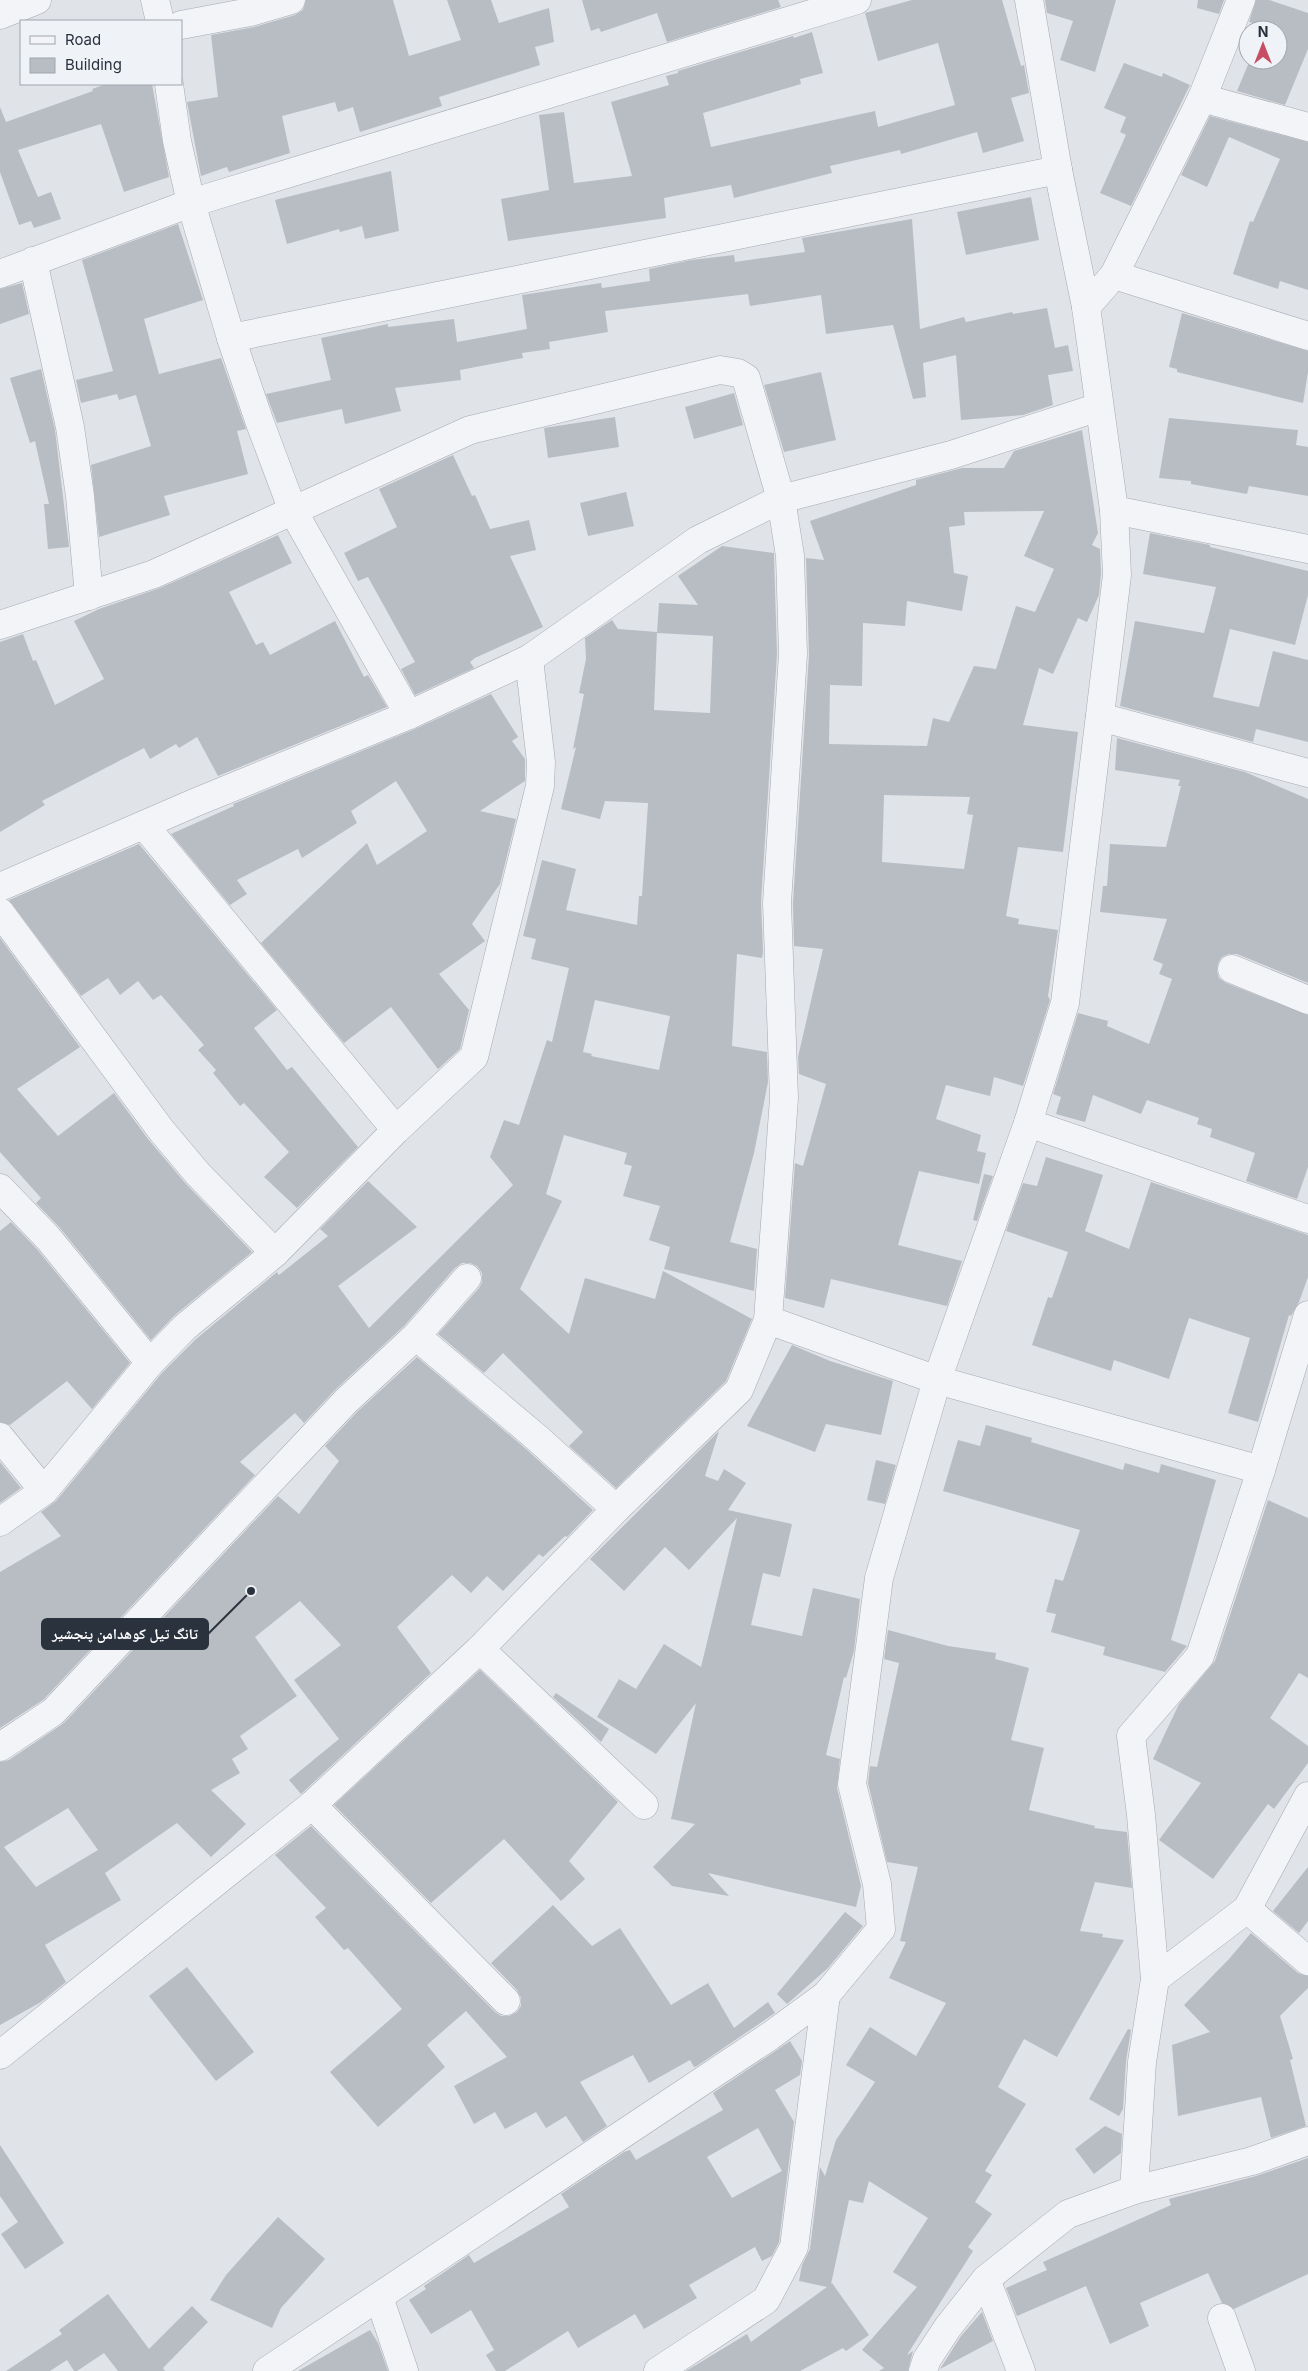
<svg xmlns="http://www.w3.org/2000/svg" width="1308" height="2371" font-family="Inter,'Noto Naskh Arabic',sans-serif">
<rect width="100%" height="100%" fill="#e0e3e8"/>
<g fill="#b8bdc4" fill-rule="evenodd">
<path d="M 306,0 L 393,0 L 409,56 L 461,40 L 447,0 L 491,0 L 499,23 L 549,8 L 554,42 L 535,47 L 540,65 L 439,97 L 442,106 L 360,132 L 353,107 L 338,112 L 335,102 L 282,116 L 290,153 L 229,172 L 227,167 L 201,176 L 187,102 L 218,97 L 211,35 L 254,27 L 295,15 L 303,10 Z"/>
<path d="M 582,0 L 778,0 L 781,7 L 667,42 L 657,13 L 601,32 L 599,28 L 591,31 Z"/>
<path d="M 912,0 L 1002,0 L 1021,66 L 1024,65 L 1029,93 L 1011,98 L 1024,141 L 983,153 L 977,132 L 901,154 L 900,150 L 830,166 L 832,173 L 734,198 L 731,185 L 664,198 L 666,218 L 508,241 L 501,199 L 549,190 L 539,115 L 564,112 L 574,183 L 632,176 L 611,102 L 669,85 L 666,76 L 678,73 L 678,71 L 793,36 L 794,38 L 812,32 L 823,73 L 800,79 L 801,84 L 703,113 L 711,147 L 875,111 L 878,127 L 955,105 L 938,43 L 878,61 L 865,13 Z"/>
<path d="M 1045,0 L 1116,0 L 1095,72 L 1060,60 L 1073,21 L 1047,13 Z"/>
<path d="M 1198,0 L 1224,0 L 1219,14 L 1197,8 Z"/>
<path d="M 1256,0 L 1269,0 L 1308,13 L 1308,49 L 1285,105 L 1237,91 L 1250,60 L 1278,60 L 1278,30 L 1262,30 L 1264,26 L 1249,22 Z"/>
<path d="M 1124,63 L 1162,77 L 1163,73 L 1190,85 L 1131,206 L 1100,193 L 1126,135 L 1120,132 L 1126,117 L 1104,108 Z"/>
<path d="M 106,84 L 152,84 L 169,177 L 124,192 L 101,124 L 18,150 L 38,197 L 51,192 L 61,219 L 34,228 L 31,221 L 19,225 L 0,172 L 0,107 L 6,122 L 93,91 L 92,89 Z"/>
<path d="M 1210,116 L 1308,142 L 1308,290 L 1280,281 L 1278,289 L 1233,274 L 1250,221 L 1253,222 L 1280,159 L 1229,137 L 1207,187 L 1181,175 Z"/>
<path d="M 391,171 L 399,231 L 365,239 L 362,226 L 340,232 L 339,229 L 287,244 L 275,200 Z"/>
<path d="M 1031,197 L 1039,240 L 966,255 L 957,212 Z"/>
<path d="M 912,219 L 920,329 L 964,317 L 966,322 L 1012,312 L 1013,314 L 1047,308 L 1055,348 L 1068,345 L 1073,371 L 1048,375 L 1053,405 L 1023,415 L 961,420 L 956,355 L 923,363 L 926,397 L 913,399 L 893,325 L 826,334 L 821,295 L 750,306 L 748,294 L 605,311 L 608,332 L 549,342 L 550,349 L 522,353 L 523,358 L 460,370 L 461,380 L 395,388 L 401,411 L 345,424 L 342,409 L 277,423 L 266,394 L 331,380 L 321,338 L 388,324 L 388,327 L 454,319 L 457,342 L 527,329 L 522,295 L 601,283 L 602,288 L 650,281 L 649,269 L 691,260 L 734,255 L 735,262 L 805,252 L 802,238 Z"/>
<path d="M 178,224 L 203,300 L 144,319 L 159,374 L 221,358 L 246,429 L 237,431 L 248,474 L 164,496 L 170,515 L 99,537 L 91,465 L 151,446 L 136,395 L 119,400 L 117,394 L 81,403 L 76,380 L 113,371 L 82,260 Z"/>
<path d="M 22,283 L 29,314 L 0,324 L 0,289 Z"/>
<path d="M 1182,313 L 1308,351 L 1308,372 L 1303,403 L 1177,372 L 1177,369 L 1169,367 Z"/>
<path d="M 41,369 L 55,430 L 69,547 L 48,549 L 44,504 L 49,504 L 35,441 L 30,443 L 10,378 Z"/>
<path d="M 821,372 L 836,440 L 784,452 L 764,385 Z"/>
<path d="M 734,393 L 743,425 L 694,439 L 685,407 Z"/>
<path d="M 615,417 L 619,447 L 548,458 L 544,428 Z"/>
<path d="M 1169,418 L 1298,430 L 1296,445 L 1308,447 L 1308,496 L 1249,486 L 1247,494 L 1191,484 L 1191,481 L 1159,478 Z"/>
<path d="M 1082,430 L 1098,533 L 1092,545 L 1100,549 L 1101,574 L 1099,595 L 1087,622 L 1078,618 L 1053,674 L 1039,668 L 1023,725 L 1078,732 L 1063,852 L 1018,847 L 1006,916 L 1019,919 L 1018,924 L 1058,930 L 1048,996 L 1050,1000 L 1023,1086 L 994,1077 L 990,1096 L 946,1085 L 936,1119 L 981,1135 L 977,1151 L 986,1153 L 979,1184 L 919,1171 L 898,1245 L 962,1261 L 947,1306 L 831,1279 L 824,1308 L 785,1298 L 795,1163 L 803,1166 L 826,1084 L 799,1074 L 798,1057 L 823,949 L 794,946 L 793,903 L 809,655 L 806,558 L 824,560 L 810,521 L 916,485 L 916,480 L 962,468 L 1004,468 L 1014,451 ZM 1044,511 L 1024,556 L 1054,569 L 1035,612 L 1016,606 L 996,669 L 974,666 L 949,722 L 933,718 L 927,746 L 829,744 L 830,685 L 862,686 L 863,623 L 905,626 L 907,601 L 962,611 L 968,576 L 954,573 L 949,527 L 965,525 L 964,512 ZM 884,795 L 970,797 L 967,814 L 973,815 L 964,869 L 882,862 Z"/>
<path d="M 453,455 L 472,496 L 475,495 L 490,529 L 529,520 L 536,550 L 510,556 L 543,627 L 475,658 L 470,662 L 474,668 L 415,695 L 401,669 L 415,662 L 368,577 L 358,581 L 344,553 L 397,527 L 379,489 Z"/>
<path d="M 626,492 L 634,526 L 588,536 L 580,503 Z"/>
<path d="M 1150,533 L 1210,545 L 1210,547 L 1308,571 L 1308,595 L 1295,645 L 1230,629 L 1213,697 L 1259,707 L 1273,651 L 1308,660 L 1308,742 L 1256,729 L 1253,742 L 1120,706 L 1135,621 L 1204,633 L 1216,587 L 1143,574 Z"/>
<path d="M 278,535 L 292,563 L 229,592 L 256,645 L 263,642 L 270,655 L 335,621 L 364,677 L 368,675 L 387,707 L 218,776 L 197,737 L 179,748 L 176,744 L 150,759 L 144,748 L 42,801 L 45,805 L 0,832 L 0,642 L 23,634 L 33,661 L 36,660 L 55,705 L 104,679 L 74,621 L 99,609 L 160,588 Z"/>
<path d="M 722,546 L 774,553 L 774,557 L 777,654 L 761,902 L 763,952 L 762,958 L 737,954 L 732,1046 L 767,1052 L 768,1082 L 754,1153 L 730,1242 L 757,1249 L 754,1291 L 664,1269 L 670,1247 L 649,1240 L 660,1206 L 623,1196 L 632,1166 L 624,1164 L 627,1153 L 564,1135 L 546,1194 L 562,1201 L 520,1289 L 569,1334 L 585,1278 L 655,1299 L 663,1271 L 752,1319 L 726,1381 L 616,1488 L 569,1446 L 583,1432 L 503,1353 L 484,1373 L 438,1334 L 479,1288 L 482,1282 L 482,1273 L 477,1266 L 470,1263 L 462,1263 L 455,1268 L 405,1325 L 335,1390 L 304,1423 L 295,1413 L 240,1462 L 255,1475 L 43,1700 L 0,1728 L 0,1572 L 61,1536 L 41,1512 L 56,1501 L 162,1373 L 196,1339 L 277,1272 L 279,1275 L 328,1236 L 320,1229 L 368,1181 L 417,1227 L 338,1286 L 369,1328 L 513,1185 L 490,1157 L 504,1120 L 519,1125 L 547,1040 L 552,1042 L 569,968 L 531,959 L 536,939 L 523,936 L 542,860 L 576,869 L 566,910 L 637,925 L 639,896 L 642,896 L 648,803 L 605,801 L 600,819 L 561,809 L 576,747 L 573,749 L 584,694 L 579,693 L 586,659 L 585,638 L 612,620 L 618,629 L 657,632 L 654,710 L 710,713 L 713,636 L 657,633 L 659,603 L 698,605 L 678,576 ZM 595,1000 L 670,1016 L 659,1070 L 591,1056 L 592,1054 L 583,1052 Z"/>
<path d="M 491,694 L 518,737 L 512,741 L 525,759 L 525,781 L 480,811 L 516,819 L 500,884 L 472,924 L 485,941 L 439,974 L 469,1010 L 460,1049 L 438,1069 L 391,1007 L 344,1043 L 261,943 L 367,843 L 377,865 L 427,831 L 396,781 L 351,811 L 357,823 L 302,858 L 298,849 L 237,880 L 247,894 L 230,905 L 171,834 L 234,806 L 233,804 L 415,729 Z"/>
<path d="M 1117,738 L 1245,772 L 1308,799 L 1308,983 L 1237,954 L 1229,954 L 1222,957 L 1218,963 L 1217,971 L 1219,978 L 1226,983 L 1308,1015 L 1308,1167 L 1297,1199 L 1246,1181 L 1255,1153 L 1210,1137 L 1212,1129 L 1197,1124 L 1199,1118 L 1147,1100 L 1141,1114 L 1093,1095 L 1085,1122 L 1056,1114 L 1061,1097 L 1053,1094 L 1078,1013 L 1108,1021 L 1107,1026 L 1149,1044 L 1172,979 L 1159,974 L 1163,964 L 1153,960 L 1167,919 L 1100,912 L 1103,886 L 1107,886 L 1110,844 L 1166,847 L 1181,786 L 1178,786 L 1180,780 L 1115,770 Z"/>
<path d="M 139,844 L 277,1010 L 254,1028 L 287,1070 L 292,1067 L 358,1147 L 297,1208 L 264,1177 L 289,1152 L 244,1103 L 240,1106 L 213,1073 L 216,1070 L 198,1050 L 204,1045 L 161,995 L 153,1000 L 138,981 L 120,995 L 108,978 L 81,996 L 9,900 Z"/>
<path d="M 0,938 L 80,1047 L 17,1089 L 58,1136 L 114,1093 L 148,1139 L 186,1184 L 252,1252 L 175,1315 L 151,1340 L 60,1228 L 36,1203 L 41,1198 L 0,1152 Z"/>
<path d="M 1046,1157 L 1103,1175 L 1085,1231 L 1129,1249 L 1151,1182 L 1308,1235 L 1308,1277 L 1299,1302 L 1291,1316 L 1289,1315 L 1258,1422 L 1228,1413 L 1250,1338 L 1189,1318 L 1169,1379 L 1114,1360 L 1111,1371 L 1032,1345 L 1048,1297 L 1052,1298 L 1068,1252 L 1006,1231 L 1023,1183 L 1037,1186 Z"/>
<path d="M 984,1174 L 993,1176 L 977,1221 L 973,1220 Z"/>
<path d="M 11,1222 L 36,1248 L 130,1363 L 92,1409 L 67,1381 L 10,1425 L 0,1422 L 0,1231 Z"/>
<path d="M 792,1345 L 830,1361 L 893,1381 L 881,1435 L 826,1424 L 815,1452 L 747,1426 Z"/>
<path d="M 417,1357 L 526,1449 L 593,1510 L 567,1537 L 565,1536 L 543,1557 L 539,1554 L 503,1591 L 487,1576 L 471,1593 L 452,1575 L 397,1627 L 431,1673 L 301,1794 L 289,1780 L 339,1739 L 294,1680 L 341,1645 L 300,1601 L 255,1637 L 297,1696 L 240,1736 L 248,1749 L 232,1759 L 240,1773 L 211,1790 L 246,1824 L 211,1857 L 177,1823 L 105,1873 L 121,1900 L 45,1945 L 66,1982 L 41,2002 L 0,2025 L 0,1762 L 9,1760 L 64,1723 L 278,1496 L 299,1514 L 339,1461 L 325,1446 L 357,1412 ZM 68,1808 L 98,1850 L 36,1887 L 4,1847 Z"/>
<path d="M 986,1425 L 1032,1438 L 1031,1442 L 1123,1470 L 1125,1463 L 1159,1473 L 1161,1464 L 1216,1480 L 1171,1640 L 1187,1646 L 1165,1672 L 1103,1655 L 1105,1647 L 1051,1632 L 1056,1614 L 1046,1612 L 1055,1579 L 1063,1581 L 1080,1530 L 943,1491 L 958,1440 L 980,1446 Z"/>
<path d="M 719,1431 L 705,1476 L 718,1481 L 724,1469 L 746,1483 L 728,1510 L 792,1524 L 780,1577 L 763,1573 L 751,1625 L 802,1636 L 813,1588 L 860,1599 L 854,1651 L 846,1678 L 844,1677 L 826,1755 L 840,1759 L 837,1788 L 861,1886 L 856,1907 L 708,1873 L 729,1896 L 672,1886 L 653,1867 L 695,1824 L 671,1819 L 696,1703 L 656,1754 L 597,1717 L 619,1679 L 636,1689 L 664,1644 L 701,1667 L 737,1518 L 689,1570 L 665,1547 L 624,1591 L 590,1559 Z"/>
<path d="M 876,1460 L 896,1465 L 885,1504 L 867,1500 Z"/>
<path d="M 0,1462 L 21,1488 L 0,1503 Z"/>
<path d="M 1268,1500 L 1308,1518 L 1308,1678 L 1299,1673 L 1270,1718 L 1308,1746 L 1308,1763 L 1274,1809 L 1268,1804 L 1213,1879 L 1159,1840 L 1201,1783 L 1153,1759 L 1179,1704 L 1215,1661 Z"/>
<path d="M 888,1630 L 948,1646 L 996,1653 L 995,1659 L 1029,1668 L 1011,1740 L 1044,1748 L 1029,1810 L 1095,1826 L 1094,1828 L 1127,1832 L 1132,1888 L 1095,1882 L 1080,1931 L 1103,1934 L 1102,1937 L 1124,1940 L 1057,2057 L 1024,2039 L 998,2087 L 1026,2104 L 985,2171 L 992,2175 L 975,2202 L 992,2214 L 968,2247 L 973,2251 L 907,2355 L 913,2351 L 908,2371 L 879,2371 L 884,2368 L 862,2350 L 917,2287 L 893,2272 L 928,2218 L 869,2181 L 863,2203 L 849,2200 L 831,2284 L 832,2283 L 869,2335 L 846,2351 L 843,2348 L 800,2371 L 686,2371 L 747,2334 L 751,2342 L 827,2287 L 799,2281 L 802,2265 L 810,2249 L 820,2167 L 825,2176 L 836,2140 L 875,2082 L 846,2065 L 870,2027 L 916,2056 L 946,2003 L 889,1978 L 906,1942 L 900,1941 L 918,1867 L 887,1862 L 868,1783 L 870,1766 L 877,1767 L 899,1663 L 884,1659 Z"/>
<path d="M 480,1670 L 618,1802 L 569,1861 L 585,1879 L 561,1901 L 504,1839 L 431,1903 L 334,1805 Z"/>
<path d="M 556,1693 L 609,1729 L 601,1742 L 553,1697 Z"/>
<path d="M 311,1826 L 495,2012 L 501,2016 L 509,2016 L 517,2012 L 521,2006 L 521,1998 L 517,1990 L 491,1963 L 553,1905 L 592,1946 L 620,1928 L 671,2005 L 708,1983 L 734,2028 L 768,2002 L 775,2013 L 697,2066 L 694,2067 L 690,2060 L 649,2083 L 633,2055 L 580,2082 L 607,2126 L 583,2142 L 566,2116 L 546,2128 L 536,2112 L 505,2129 L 495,2112 L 474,2124 L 454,2086 L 507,2057 L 466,2011 L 427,2045 L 445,2067 L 378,2127 L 330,2072 L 402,2009 L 348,1948 L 344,1950 L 315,1917 L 326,1908 L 275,1855 Z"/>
<path d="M 1308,1867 L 1308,1921 L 1299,1933 L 1273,1911 Z"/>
<path d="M 845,1912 L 863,1926 L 828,1968 L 787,2004 L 777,1994 Z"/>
<path d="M 1251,1933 L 1298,1973 L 1308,1976 L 1308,1988 L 1280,2016 L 1293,2059 L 1290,2060 L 1306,2126 L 1271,2138 L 1261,2097 L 1178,2116 L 1172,2045 L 1210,2032 L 1184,2005 L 1229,1959 Z"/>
<path d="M 187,1967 L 254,2052 L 216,2081 L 149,1996 Z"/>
<path d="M 1128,2029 L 1131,2030 L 1126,2061 L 1123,2109 L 1119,2116 L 1089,2099 Z"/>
<path d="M 790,2041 L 802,2061 L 800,2075 L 775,2090 L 794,2122 L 779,2242 L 772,2256 L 762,2261 L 755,2247 L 689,2285 L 697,2298 L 644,2329 L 635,2314 L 578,2348 L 568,2331 L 505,2371 L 496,2371 L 486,2355 L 494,2350 L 471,2310 L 431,2334 L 409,2300 L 426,2289 L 424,2286 L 469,2255 L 474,2263 L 569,2207 L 561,2194 L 624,2152 L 630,2150 L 636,2160 L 723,2110 L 713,2093 ZM 758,2128 L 782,2171 L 732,2198 L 707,2157 Z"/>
<path d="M 1105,2126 L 1122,2134 L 1121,2153 L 1094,2174 L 1075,2149 Z"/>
<path d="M 0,2145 L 64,2243 L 25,2269 L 1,2234 L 18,2222 L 0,2196 Z"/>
<path d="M 1308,2158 L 1308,2274 L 1234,2309 L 1222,2303 L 1208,2273 L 1140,2303 L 1149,2326 L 1110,2344 L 1086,2286 L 1017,2316 L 1006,2288 L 1047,2270 L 1043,2262 L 1171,2205 L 1169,2199 L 1256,2176 Z"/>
<path d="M 278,2217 L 325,2259 L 281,2308 L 272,2328 L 210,2300 L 226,2275 Z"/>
<path d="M 108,2294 L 149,2349 L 192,2306 L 208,2322 L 163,2368 L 165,2371 L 118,2371 L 104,2353 L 77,2371 L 74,2371 L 67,2360 L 50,2371 L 6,2371 L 62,2334 L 59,2330 Z"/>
<path d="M 982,2312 L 993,2341 L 940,2369 L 961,2336 Z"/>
<path d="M 370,2330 L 378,2343 L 388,2371 L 298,2371 Z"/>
</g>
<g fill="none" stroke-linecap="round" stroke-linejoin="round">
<g stroke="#a6aab2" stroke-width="29">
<g id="minor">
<path d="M 155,0 L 160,21"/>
<path d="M 0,15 L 37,0"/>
<path d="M 181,25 L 250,12 L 291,0"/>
<path d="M 169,84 L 177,141 L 191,203 L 231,338 L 260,423 L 293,511 L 409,715"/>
<path d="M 1202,98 L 1308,127"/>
<path d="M 33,261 L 70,427 L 80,496 L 89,596"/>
<path d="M 0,274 L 191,203 L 857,0"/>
<path d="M 1114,275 L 1308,336"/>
<path d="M 1086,307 L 1114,275 L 1202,98 L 1241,0"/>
<path d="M 231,338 L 1058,170"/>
<path d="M 1114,510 L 1308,549"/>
<path d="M 0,625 L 154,574 L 470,430 L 720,370 L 738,373 L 746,378 L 781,499 L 790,556 L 793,654 L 777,903 L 784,1098 L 768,1320 L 739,1390 L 616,1509 L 480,1649 L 312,1805 L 0,2055"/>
<path d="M 1100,717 L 1308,773"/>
<path d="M 144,825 L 396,1130"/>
<path d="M 0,887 L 194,803 L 409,715 L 529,659 L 698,540 L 781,499 L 951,455 L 1099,407"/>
<path d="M 0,912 L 161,1130 L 198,1174 L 275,1253"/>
<path d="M 1232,969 L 1308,1000"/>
<path d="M 1028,1123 L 1308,1219"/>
<path d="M 0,1188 L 48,1238 L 150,1363"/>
<path d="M 768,1320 L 937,1380 L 1261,1470"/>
<path d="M 416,1336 L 536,1437 L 616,1509"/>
<path d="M 0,1437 L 44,1491"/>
<path d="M 0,1522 L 44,1491 L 150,1363 L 185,1327 L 275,1253 L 396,1130 L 474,1057 L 540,786 L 541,762 L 529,659"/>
<path d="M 480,1649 L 644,1805"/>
<path d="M 0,1747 L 53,1712 L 346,1401 L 416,1336 L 467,1278"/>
<path d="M 312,1805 L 506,2001"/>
<path d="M 1247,1909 L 1308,1961"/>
<path d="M 1155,1979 L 1247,1909 L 1308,1796"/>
<path d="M 1134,2190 L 1142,2062 L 1155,1979 L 1141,1815 L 1131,1736 L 1200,1656 L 1261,1470 L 1308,1315"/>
<path d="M 986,2279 L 1021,2371"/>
<path d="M 379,2297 L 404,2371"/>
<path d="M 1222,2318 L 1241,2371"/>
<path d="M 267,2371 L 770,2036 L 826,1995 L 881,1929 L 877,1884 L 852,1784 L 879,1578 L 937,1380 L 1028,1123 L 1065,1003 L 1117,575 L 1114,510 L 1086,307 L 1058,170 L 1029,0"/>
<path d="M 658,2371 L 766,2300 L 794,2247 L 826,1995"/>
<path d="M 923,2371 L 927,2359 L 948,2327 L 986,2279 L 1068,2214 L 1134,2190 L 1252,2161 L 1308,2141"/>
</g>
</g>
<use href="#minor" stroke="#f2f4f7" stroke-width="28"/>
</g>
<path fill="none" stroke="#2a323e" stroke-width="2" d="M251 1591L208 1634"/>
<circle fill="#2a323e" stroke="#eff2f6" stroke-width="2" cx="251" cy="1591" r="5"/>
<rect fill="#2a323e" stroke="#2a323e" stroke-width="2" x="42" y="1619" width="166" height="30" rx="5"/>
<g font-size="15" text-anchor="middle" font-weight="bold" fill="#fff">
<text x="125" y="1639">تانگ تیل کوهدامن پنجشیر</text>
</g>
<rect x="20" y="20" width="162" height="65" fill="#eff2f6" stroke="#a0a5ac"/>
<rect x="30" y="36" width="25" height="8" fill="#f2f4f7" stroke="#a0a5ac"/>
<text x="65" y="45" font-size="15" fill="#2a323e">Road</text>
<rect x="30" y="58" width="25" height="15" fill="#b8bdc4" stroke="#a0a5ac"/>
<text x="65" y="70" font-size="15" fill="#2a323e">Building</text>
<g transform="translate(1263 45)"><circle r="24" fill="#eff2f6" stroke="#a0a5ac"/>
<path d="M0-4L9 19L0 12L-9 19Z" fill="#c54e64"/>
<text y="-8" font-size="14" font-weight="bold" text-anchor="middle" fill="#2a323e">N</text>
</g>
</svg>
